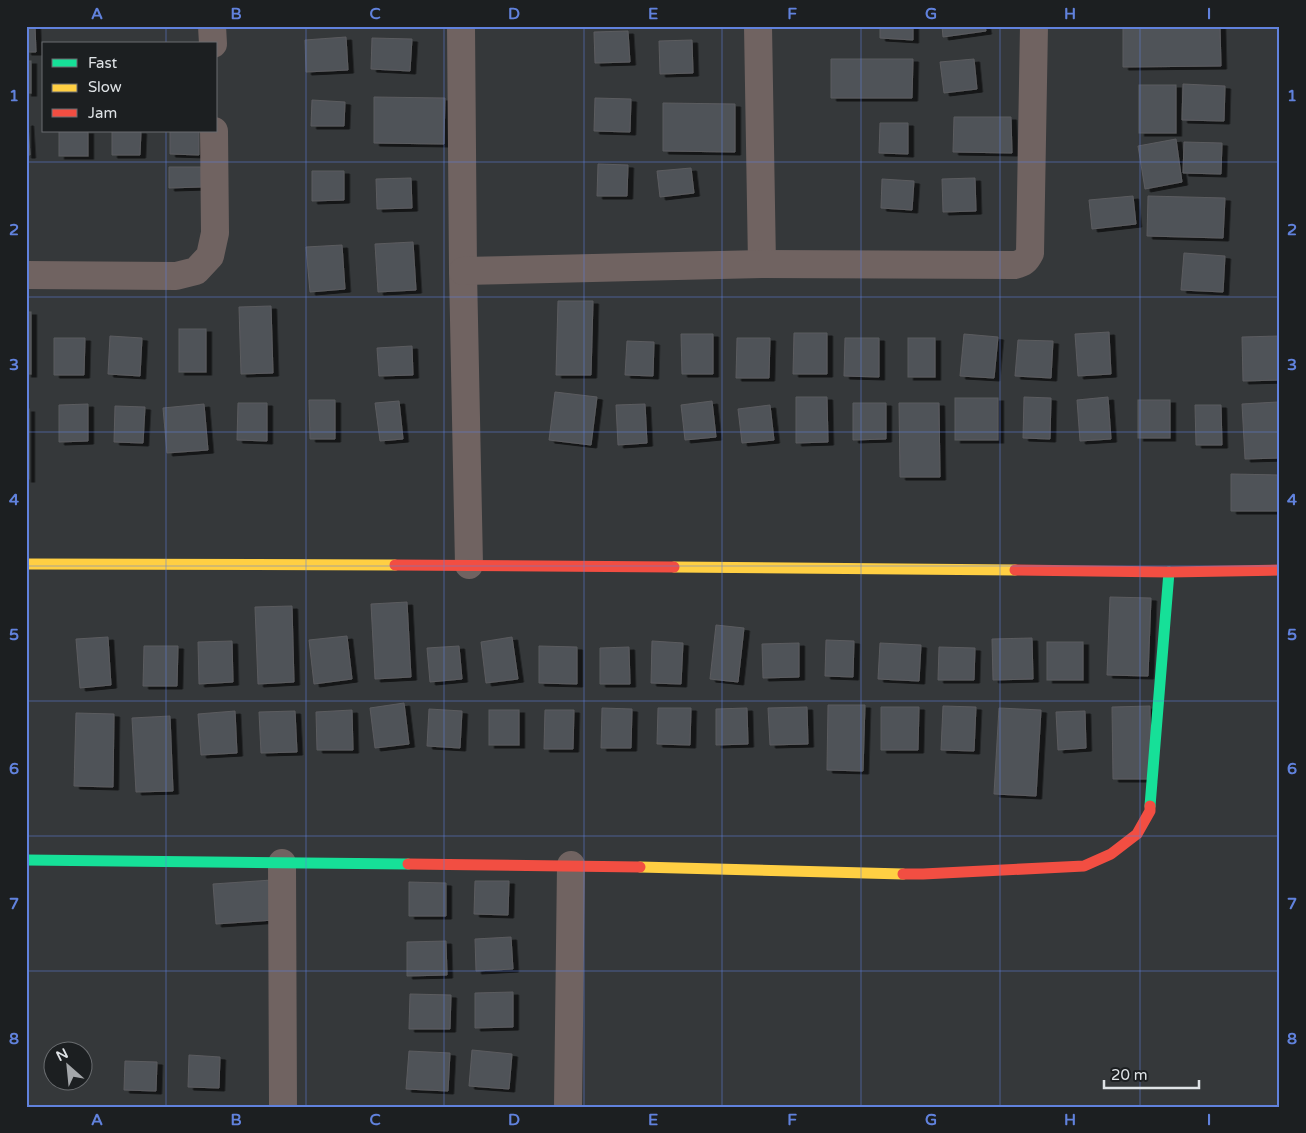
<svg xmlns="http://www.w3.org/2000/svg" width="1306" height="1133" font-family="'Varela Round',sans-serif">
<defs>
<filter id="shadow"><feDropShadow dx="5.5" dy="3" stdDeviation="0" flood-color="#0009"/></filter>
</defs>
<rect width="100%" height="100%" fill="#35383a"/>
<g fill="#505259" stroke="#5b5c5f" filter="url(#shadow)">
<path d="M 26,26 L 35,26 L 36,52 L 26,52 Z"/>
<path d="M 880,26 L 913,26 L 913,40 L 880,38 Z"/>
<path d="M 942,26 L 985,26 L 986,31 L 943,37 Z"/>
<path d="M 1123,26 L 1220,26 L 1221,66 L 1123,67 Z"/>
<path d="M 628,31 L 630,62 L 595,63 L 594,32 Z"/>
<path d="M 346,37 L 348,70 L 306,72 L 305,40 Z"/>
<path d="M 372,38 L 412,39 L 410,71 L 371,69 Z"/>
<path d="M 692,40 L 693,73 L 660,74 L 659,41 Z"/>
<path d="M 831,59 L 913,59 L 912,98 L 831,98 Z"/>
<path d="M 974,59 L 977,89 L 944,93 L 940,62 Z"/>
<rect x="26" y="61" width="5" height="32"/>
<path d="M 1183,84 L 1225,86 L 1224,121 L 1182,120 Z"/>
<rect x="1139" y="85" width="37" height="48"/>
<path d="M 374,97 L 445,98 L 444,144 L 374,143 Z"/>
<path d="M 595,98 L 631,99 L 630,132 L 594,131 Z"/>
<path d="M 312,100 L 345,102 L 344,126 L 311,126 Z"/>
<path d="M 663,103 L 735,104 L 735,152 L 663,151 Z"/>
<path d="M 954,117 L 1011,117 L 1012,153 L 953,152 Z"/>
<path d="M 26,123 L 28,123 L 30,155 L 26,155 Z"/>
<path d="M 880,123 L 908,123 L 908,154 L 879,153 Z"/>
<rect x="59" y="131" width="29" height="25"/>
<path d="M 112,131 L 141,131 L 140,155 L 112,155 Z"/>
<path d="M 170,131 L 199,131 L 199,155 L 170,154 Z"/>
<path d="M 1176,139 L 1182,182 L 1145,189 L 1138,146 Z"/>
<path d="M 1184,142 L 1222,143 L 1221,174 L 1183,173 Z"/>
<path d="M 598,164 L 628,165 L 627,196 L 597,196 Z"/>
<path d="M 169,167 L 201,167 L 201,187 L 169,188 Z"/>
<path d="M 691,168 L 694,193 L 660,197 L 657,171 Z"/>
<path d="M 312,171 L 344,171 L 344,200 L 312,201 Z"/>
<path d="M 411,178 L 412,208 L 377,209 L 376,179 Z"/>
<path d="M 975,178 L 976,211 L 943,212 L 942,179 Z"/>
<path d="M 882,179 L 914,181 L 912,210 L 881,208 Z"/>
<path d="M 1133,196 L 1136,224 L 1092,229 L 1089,200 Z"/>
<path d="M 1148,196 L 1225,198 L 1223,238 L 1147,236 Z"/>
<path d="M 413,242 L 416,290 L 378,292 L 375,244 Z"/>
<path d="M 342,245 L 345,289 L 310,292 L 306,247 Z"/>
<path d="M 1184,253 L 1225,256 L 1223,292 L 1181,290 Z"/>
<path d="M 558,301 L 593,301 L 591,375 L 556,375 Z"/>
<path d="M 271,306 L 273,373 L 241,374 L 239,307 Z"/>
<rect x="26" y="312" width="5" height="62"/>
<rect x="179" y="329" width="27" height="43"/>
<path d="M 1109,332 L 1111,374 L 1078,376 L 1075,334 Z"/>
<path d="M 794,333 L 827,333 L 827,374 L 793,374 Z"/>
<path d="M 681,334 L 713,334 L 713,374 L 682,374 Z"/>
<path d="M 964,334 L 998,337 L 994,378 L 960,376 Z"/>
<path d="M 110,336 L 142,338 L 140,376 L 108,374 Z"/>
<path d="M 1280,336 L 1280,380 L 1243,381 L 1242,337 Z"/>
<path d="M 54,338 L 85,338 L 84,375 L 54,375 Z"/>
<path d="M 737,338 L 770,338 L 769,378 L 736,378 Z"/>
<path d="M 845,338 L 879,338 L 879,377 L 844,376 Z"/>
<rect x="908" y="338" width="27" height="39"/>
<path d="M 1018,340 L 1053,341 L 1051,378 L 1015,376 Z"/>
<path d="M 627,341 L 654,342 L 653,376 L 625,375 Z"/>
<path d="M 412,346 L 413,375 L 379,376 L 377,348 Z"/>
<path d="M 555,392 L 597,397 L 591,445 L 549,440 Z"/>
<path d="M 796,397 L 827,397 L 828,442 L 796,443 Z"/>
<path d="M 1024,397 L 1051,398 L 1050,439 L 1023,438 Z"/>
<path d="M 1108,397 L 1111,439 L 1080,441 L 1077,400 Z"/>
<rect x="955" y="398" width="43" height="42"/>
<path d="M 309,400 L 335,400 L 335,439 L 310,439 Z"/>
<rect x="1138" y="400" width="32" height="38"/>
<path d="M 399,401 L 403,439 L 380,441 L 375,403 Z"/>
<path d="M 712,401 L 716,437 L 685,440 L 681,405 Z"/>
<path d="M 1278,402 L 1280,458 L 1245,459 L 1242,404 Z"/>
<path d="M 238,403 L 267,403 L 267,441 L 237,440 Z"/>
<path d="M 853,403 L 886,403 L 886,439 L 853,440 Z"/>
<path d="M 899,403 L 939,403 L 940,477 L 900,477 Z"/>
<path d="M 88,404 L 88,441 L 59,442 L 59,405 Z"/>
<path d="M 204,404 L 208,450 L 167,453 L 163,408 Z"/>
<path d="M 645,404 L 647,443 L 618,445 L 616,405 Z"/>
<path d="M 770,405 L 774,440 L 742,443 L 738,409 Z"/>
<path d="M 1195,405 L 1221,405 L 1222,445 L 1196,445 Z"/>
<path d="M 115,406 L 145,407 L 143,443 L 114,442 Z"/>
<rect x="26" y="409" width="3" height="70"/>
<path d="M 1231,474 L 1280,475 L 1280,511 L 1231,511 Z"/>
<path d="M 1110,597 L 1151,598 L 1148,676 L 1107,675 Z"/>
<path d="M 407,602 L 411,677 L 375,679 L 371,604 Z"/>
<path d="M 292,606 L 294,682 L 258,684 L 255,607 Z"/>
<path d="M 716,625 L 744,628 L 738,682 L 710,679 Z"/>
<path d="M 347,636 L 352,679 L 314,684 L 309,640 Z"/>
<path d="M 108,637 L 111,685 L 80,688 L 76,639 Z"/>
<path d="M 512,637 L 518,679 L 486,683 L 481,642 Z"/>
<path d="M 1032,638 L 1033,679 L 993,680 L 992,639 Z"/>
<path d="M 826,640 L 854,641 L 853,677 L 825,676 Z"/>
<path d="M 232,641 L 233,682 L 199,684 L 198,642 Z"/>
<path d="M 652,641 L 683,643 L 681,684 L 651,683 Z"/>
<rect x="1047" y="642" width="36" height="38"/>
<path d="M 799,643 L 799,677 L 763,678 L 762,644 Z"/>
<path d="M 880,643 L 921,645 L 919,681 L 878,679 Z"/>
<path d="M 144,646 L 178,646 L 177,686 L 143,686 Z"/>
<path d="M 459,646 L 462,679 L 430,682 L 427,648 Z"/>
<path d="M 539,646 L 577,647 L 577,684 L 539,683 Z"/>
<path d="M 629,647 L 630,684 L 600,684 L 600,648 Z"/>
<path d="M 939,647 L 975,648 L 974,680 L 938,680 Z"/>
<path d="M 404,703 L 409,744 L 375,748 L 370,708 Z"/>
<path d="M 828,705 L 865,705 L 863,771 L 827,770 Z"/>
<path d="M 943,706 L 976,707 L 974,751 L 941,750 Z"/>
<path d="M 1150,706 L 1151,779 L 1113,779 L 1112,707 Z"/>
<path d="M 807,707 L 808,744 L 770,745 L 768,708 Z"/>
<path d="M 881,707 L 919,707 L 918,750 L 881,750 Z"/>
<path d="M 602,708 L 632,709 L 631,748 L 601,748 Z"/>
<path d="M 658,708 L 691,708 L 690,745 L 657,744 Z"/>
<path d="M 747,708 L 748,744 L 716,745 L 716,709 Z"/>
<path d="M 999,708 L 1041,710 L 1036,796 L 994,794 Z"/>
<path d="M 429,709 L 462,711 L 460,748 L 427,746 Z"/>
<path d="M 352,710 L 353,750 L 317,750 L 316,712 Z"/>
<rect x="489" y="710" width="30" height="35"/>
<path d="M 545,710 L 574,710 L 573,749 L 544,749 Z"/>
<path d="M 235,711 L 237,753 L 201,755 L 198,714 Z"/>
<path d="M 295,711 L 297,752 L 261,753 L 259,712 Z"/>
<path d="M 1085,711 L 1086,748 L 1058,750 L 1056,712 Z"/>
<path d="M 76,713 L 114,714 L 113,787 L 74,786 Z"/>
<path d="M 170,716 L 173,791 L 136,792 L 132,718 Z"/>
<path d="M 272,880 L 274,920 L 216,924 L 213,884 Z"/>
<path d="M 475,881 L 509,881 L 508,915 L 474,914 Z"/>
<path d="M 409,882 L 446,883 L 446,916 L 409,916 Z"/>
<path d="M 511,937 L 513,969 L 476,971 L 475,939 Z"/>
<path d="M 446,941 L 447,975 L 407,976 L 407,942 Z"/>
<path d="M 513,992 L 513,1027 L 475,1028 L 475,993 Z"/>
<path d="M 410,994 L 451,995 L 450,1029 L 409,1029 Z"/>
<path d="M 472,1050 L 512,1054 L 509,1089 L 469,1086 Z"/>
<path d="M 409,1051 L 450,1053 L 448,1091 L 406,1089 Z"/>
<path d="M 189,1055 L 220,1057 L 219,1088 L 188,1087 Z"/>
<path d="M 125,1061 L 157,1062 L 156,1091 L 124,1090 Z"/>
</g>
<g fill="none" stroke-linecap="round" stroke-linejoin="round">
<g stroke="#706361" stroke-width="28">
<path d="M 212,26 L 213,44"/>
<path d="M 461,26 L 463,271 L 469,565"/>
<path d="M 758,26 L 762,264"/>
<path d="M 463,271 L 762,264 L 1015,265 C 1023,263 1026,261 1030,253 L 1034,26"/>
<path d="M 26,275 L 176,276 L 196,271 L 210,256 L 215,233 L 214,131"/>
<path d="M 282,863 L 283,1107"/>
<path d="M 568,1107 L 571,865"/>
</g>
<g stroke="#16e098" stroke-width="11">
<path d="M 1150,806 L 1169,572"/>
<path d="M 26,860 L 408,864"/>
</g>
<g stroke="#ffcf43" stroke-width="11">
<path d="M 26,564 L 395,565"/>
<path d="M 674,567 L 1015,570"/>
<path d="M 640,867 L 903,874"/>
</g>
<g stroke="#f24e42" stroke-width="11">
<path d="M 395,565 L 674,567"/>
<path d="M 1015,570 L 1169,572 L 1280,570"/>
<path d="M 408,864 L 640,867"/>
<path d="M 903,874 L 923,874 L 1084,866 L 1111,854 L 1137,834 L 1150,811 L 1150,806"/>
</g>
</g>
<path fill="none" stroke="#6182dd" stroke-width="1" stroke-opacity="0.55" d="M 166,26 L 166,44M 306,26 L 306,1107M 444,26 L 444,1107M 584,26 L 584,1107M 722,26 L 722,1107M 861,26 L 861,1107M 1000,26 L 1000,1107M 1140,26 L 1140,1107M 166,131 L 166,1107M 26,162 L 1280,162M 26,297 L 1280,297M 26,432 L 1280,432M 26,566 L 1280,566M 26,701 L 1280,701M 26,836 L 1280,836M 26,971 L 1280,971"/>
<rect width="1306" height="1133" fill="none" stroke="#1c1f21" stroke-width="55"/>
<rect x="42" y="42" width="175" height="90" fill="#1c1f21" stroke="#6a6d70"/>
<rect x="52" y="59" width="25" height="8" fill="#16e098" stroke="#6a6d70"/>
<text x="88" y="68" font-size="15" fill="#dfe3e6">Fast</text>
<rect x="52" y="84" width="25" height="8" fill="#ffcf43" stroke="#6a6d70"/>
<text x="88" y="92" font-size="15" fill="#dfe3e6">Slow</text>
<rect x="52" y="109" width="25" height="8" fill="#f24e42" stroke="#6a6d70"/>
<text x="88" y="118" font-size="15" fill="#dfe3e6">Jam</text>
<g transform="translate(68 1066) rotate(333)"><circle r="24" fill="#1c1f21" stroke="#6a6d70"/>
<path d="M0-4L9 19L0 12L-9 19Z" fill="#a4a7aa"/>
<text y="-8" font-size="14" font-weight="bold" text-anchor="middle" fill="#dfe3e6">N</text>
</g>
<path d="M1104 1080v8h95v-8" fill="none" stroke="#dfe3e6" stroke-width="2.5"/>
<text x="1111" y="1080" font-size="15" fill="#dfe3e6" stroke="#1c1f21" stroke-width="4" paint-order="stroke">20 m</text>
<rect x="28" y="28" width="1250" height="1078" fill="none" stroke="#6182dd" stroke-width="2"/>
<g font-size="16" text-anchor="middle" font-weight="bold" fill="#6182dd">
<text x="97" y="19">A</text>
<text x="236" y="19">B</text>
<text x="375" y="19">C</text>
<text x="514" y="19">D</text>
<text x="653" y="19">E</text>
<text x="792" y="19">F</text>
<text x="931" y="19">G</text>
<text x="1070" y="19">H</text>
<text x="1209" y="19">I</text>
<text x="14" y="101">1</text>
<text x="1292" y="101">1</text>
<text x="14" y="235">2</text>
<text x="1292" y="235">2</text>
<text x="14" y="370">3</text>
<text x="1292" y="370">3</text>
<text x="14" y="505">4</text>
<text x="1292" y="505">4</text>
<text x="14" y="640">5</text>
<text x="1292" y="640">5</text>
<text x="14" y="774">6</text>
<text x="1292" y="774">6</text>
<text x="14" y="909">7</text>
<text x="1292" y="909">7</text>
<text x="14" y="1044">8</text>
<text x="1292" y="1044">8</text>
<text x="97" y="1125">A</text>
<text x="236" y="1125">B</text>
<text x="375" y="1125">C</text>
<text x="514" y="1125">D</text>
<text x="653" y="1125">E</text>
<text x="792" y="1125">F</text>
<text x="931" y="1125">G</text>
<text x="1070" y="1125">H</text>
<text x="1209" y="1125">I</text>
</g>
</svg>
